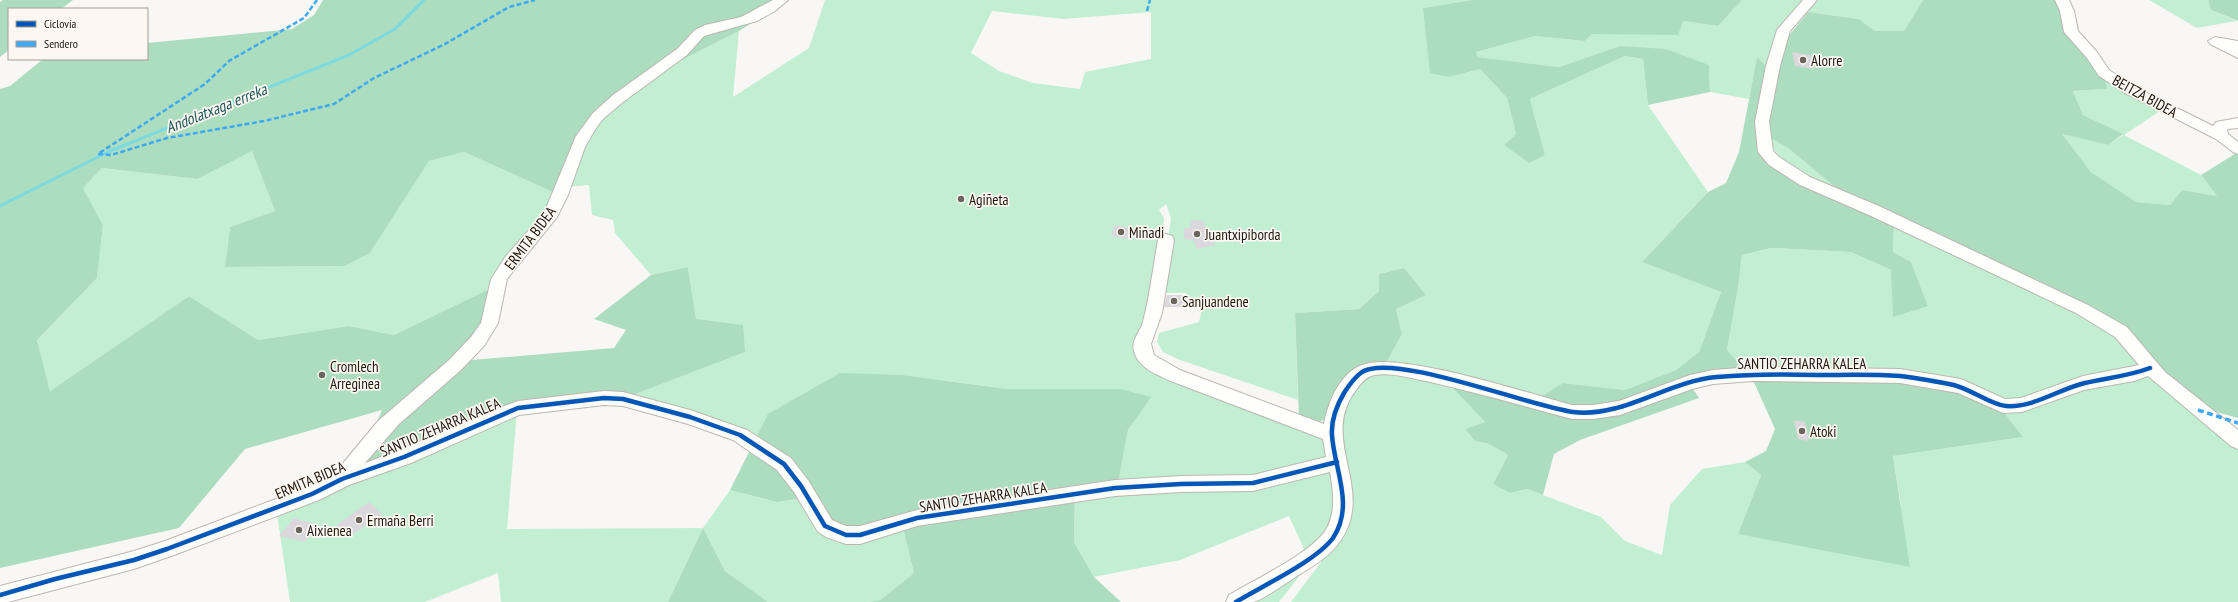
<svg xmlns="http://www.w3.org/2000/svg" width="2238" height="602" font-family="'PT Sans Narrow',sans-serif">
<rect width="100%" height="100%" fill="#f9f7f4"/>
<g fill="#c2efd2" fill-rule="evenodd">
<path d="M 825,0 L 1472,0 L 1423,8 L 1449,77 L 1480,69 L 1507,98 L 1516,134 L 1504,145 L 1545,155 L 1530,99 L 1625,56 L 1643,59 L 1648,105 L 1708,192 L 1642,262 L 1721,292 L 1699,352 L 1676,370 L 1625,390 L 1563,383 L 1535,400 L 1385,365 L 1402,334 L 1396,309 L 1425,295 L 1404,268 L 1379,274 L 1379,291 L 1359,309 L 1295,313 L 1298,400 L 1180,360 L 1163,352 L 1157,342 L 1159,333 L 1199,322 L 1202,309 L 1189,308 L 1186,293 L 1161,293 L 1171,218 L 1166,204 L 1159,210 L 1164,218 L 1163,231 L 1138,353 L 1318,436 L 1327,443 L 1338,495 L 1326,535 L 1305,551 L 1289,516 L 1180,560 L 1094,577 L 1074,542 L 1075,502 L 1118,484 L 1128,430 L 1150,397 L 1007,389 L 903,375 L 757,437 L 628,397 L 745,352 L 696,319 L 688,267 L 651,275 L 615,233 L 613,220 L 592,215 L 589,185 L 567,187 L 586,134 L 611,107 L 676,63 L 739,31 L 733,97 L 809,48 ZM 992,11 L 1064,19 L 1151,12 L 1151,59 L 1085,72 L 1080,89 L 1033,83 L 999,71 L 971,53 Z"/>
<path d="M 1742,0 L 1806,0 L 1768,68 L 1757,58 L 1749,99 L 1710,92 L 1709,65 L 1620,46 L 1559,67 L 1478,57 L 1476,52 L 1535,36 L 1585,41 L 1592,34 L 1633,33 L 1683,21 L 1718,26 Z"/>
<path d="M 1817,0 L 1923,0 L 1904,31 L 1875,31 L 1859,19 L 1808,12 Z"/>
<path d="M 2149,0 L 2208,0 L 2211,10 L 2236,21 L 2197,28 Z"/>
<path d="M 2104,76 L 2163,109 L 2124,135 L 2201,175 L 2217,196 L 2182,190 L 2170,205 L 2136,202 L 2091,172 L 2062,134 L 2108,145 L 2123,135 L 2083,115 L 2073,91 L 2106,89 Z"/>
<path d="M 1767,136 L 1788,148 L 1841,192 C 1810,178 1782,170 1767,136 Z"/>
<path d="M 252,150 L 275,211 L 230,227 L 225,267 L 345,266 L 370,253 L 429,161 L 464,152 L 557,194 L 547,211 L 509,255 L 487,290 L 394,335 L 349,326 L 258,340 L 189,296 L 50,391 L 37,340 L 97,278 L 103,225 L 83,188 L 102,168 L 197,179 Z"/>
<path d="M 1894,223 L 2115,331 L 2138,361 L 2138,368 L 2019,401 L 1797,368 L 1742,367 L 1727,350 L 1738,288 L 1742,255 L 1771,248 L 1851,252 L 1891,270 L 1928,306 L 1911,262 L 1893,253 Z"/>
<path d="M 1383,370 L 1449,384 L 1485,422 L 1465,429 L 1475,441 L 1489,444 L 1508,455 L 1493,484 L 1510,493 L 1527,489 L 1601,517 L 1625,541 L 1662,555 L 1670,505 L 1702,469 L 1745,462 L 1761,475 L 1738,534 L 1901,505 L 1893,456 L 2023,437 L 2003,411 L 2101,384 L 2148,376 L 2157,380 L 2238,445 L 2238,602 L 1291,602 L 1337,541 L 1337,422 L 1363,378 Z"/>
<path d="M 517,411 L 507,529 L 703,528 L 730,490 L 777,502 L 801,499 C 806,508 810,521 817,529 C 842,557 875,539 903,528 L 914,573 L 880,600 L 869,602 L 768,602 L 725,571 L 703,528 L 668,602 L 501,602 L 498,573 L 425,602 L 290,602 L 277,514 Z"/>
<path d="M 1309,564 L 1279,602 L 1248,602 Z"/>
</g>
<g fill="#adddbf">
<path d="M 3,0 L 73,0 L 61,9 L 9,9 L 9,50 L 0,57 L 0,2 Z"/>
<path d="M 323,0 L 788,0 L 739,31 L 676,63 L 611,107 L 586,134 L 557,194 L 464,152 L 429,161 L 370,253 L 345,266 L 225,267 L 230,227 L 275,211 L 252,151 L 197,179 L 102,168 L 83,188 L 103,225 L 97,278 L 37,340 L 50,391 L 189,296 L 258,340 L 349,326 L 394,335 L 487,290 L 495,315 L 460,361 L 614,348 L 626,330 L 594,319 L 651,275 L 688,267 L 696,319 L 743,325 L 745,352 L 628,397 L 519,404 L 357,469 L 382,410 L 245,449 L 179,528 L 0,568 L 0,89 L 10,86 L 43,59 L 147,59 L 147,43 L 292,29 L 314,15 Z"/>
<path d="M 1472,0 L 1742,0 L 1718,26 L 1683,21 L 1678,35 L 1592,34 L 1585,41 L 1535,36 L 1476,52 L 1478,57 L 1559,67 L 1620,46 L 1666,49 L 1709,65 L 1710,92 L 1648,105 L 1643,59 L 1625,56 L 1530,99 L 1545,155 L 1529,163 L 1504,145 L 1516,134 L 1507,98 L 1480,69 L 1449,77 L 1430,73 L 1423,8 Z"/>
<path d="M 1923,0 L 2060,0 L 2104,76 L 2107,89 L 2073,91 L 2083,115 L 2123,134 L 2108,145 L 2062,134 L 2091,172 L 2136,202 L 2170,205 L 2182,190 L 2217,196 L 2201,175 L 2238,152 L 2238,418 L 2198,407 L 2160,372 L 2137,342 L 1841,192 L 1788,148 L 1767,136 L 1767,124 L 1783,43 L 1808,12 L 1859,19 L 1875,31 L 1904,31 Z"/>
<path d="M 2208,0 L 2238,0 L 2238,21 L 2211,10 Z"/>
<path d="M 1757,57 L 1768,68 L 1760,150 L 1894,223 L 1893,252 L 1911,262 L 1928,306 L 1893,317 L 1891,270 L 1851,252 L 1771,248 L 1742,255 L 1738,288 L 1727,350 L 1742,367 L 1694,375 L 1691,386 L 1699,398 L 1580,440 L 1554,454 L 1543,495 L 1527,489 L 1510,493 L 1493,484 L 1508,455 L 1489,444 L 1475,441 L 1465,429 L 1485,422 L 1449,384 L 1525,406 L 1563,383 L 1625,390 L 1676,370 L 1699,352 L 1721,292 L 1642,262 L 1708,192 L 1726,183 L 1739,152 Z"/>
<path d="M 1404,268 L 1426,295 L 1396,309 L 1402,334 L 1385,365 L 1368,367 L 1328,419 L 1314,423 L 1299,418 L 1295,313 L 1359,309 L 1379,291 L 1379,274 Z"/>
<path d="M 840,373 L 903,375 L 1007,389 L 1120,389 L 1151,397 L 1128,430 L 1118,484 L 1075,493 L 1074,542 L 1094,577 L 1121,602 L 869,602 L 880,600 L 914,573 L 903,528 L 850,528 L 826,520 L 812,497 L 777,502 L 730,490 L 768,414 Z"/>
<path d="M 1877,378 L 1940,385 L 2003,411 L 2023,437 L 1893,456 L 1910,567 L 1738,534 L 1761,475 L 1745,462 L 1766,451 L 1775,429 L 1753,380 Z"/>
<path d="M 703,528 L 725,571 L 768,602 L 668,602 Z"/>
</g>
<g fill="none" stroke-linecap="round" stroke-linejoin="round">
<path stroke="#7cdadf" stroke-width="3" d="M 0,206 L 110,151 L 349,55 L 395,29 L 424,0"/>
</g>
<g fill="#dad8dd">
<path d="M 1792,52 L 1811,55 L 1814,69 L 1795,66 Z"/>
<path d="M 1191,220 L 1205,221 L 1204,224 L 1215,245 L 1197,249 L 1193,240 L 1184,239 L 1184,228 L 1190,228 Z"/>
<path d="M 1115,225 L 1130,228 L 1127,239 L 1111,236 Z"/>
<path d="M 1167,295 L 1186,295 L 1186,307 L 1164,307 Z"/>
<path d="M 1794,420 L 1805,422 L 1809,441 L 1798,439 Z"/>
<path d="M 369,502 L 382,514 L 349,537 L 337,525 Z"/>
<path d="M 294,518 L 319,525 L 305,542 L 279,536 Z"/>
</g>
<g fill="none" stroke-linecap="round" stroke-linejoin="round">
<g stroke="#bbb7b0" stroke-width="2">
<g id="minor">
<path d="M 773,0 L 788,0 L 775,11 L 757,21 L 704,36 L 687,55 L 623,102 L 603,119 L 596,128 L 585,147 L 568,195 L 557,217 L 507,279 L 498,323 L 484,346 L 461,370 L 399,424 L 365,463 L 397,451 L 477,416 L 518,401 L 604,391 L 623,392 L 690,410 L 747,430 L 791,458 L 808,480 L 832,520 L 846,526 L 860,526 L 917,510 L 1115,480 L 1181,476 L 1253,475 L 1326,457 L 1323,439 L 1168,380 C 1154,373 1138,367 1134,351 C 1131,340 1140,332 1143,322 C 1150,295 1153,267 1158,240 L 1160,236 L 1166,234 L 1172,236 L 1174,240 L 1162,313 L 1151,344 L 1154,355 L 1180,370 L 1324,424 C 1328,402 1340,373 1362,365 C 1397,350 1530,394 1572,405 L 1593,405 L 1619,401 L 1690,375 L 1713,370 L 1753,367 L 1900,369 L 1961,379 L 2005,399 L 2021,398 L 2083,376 L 2139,365 L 2115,337 L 2076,313 L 1869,215 L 1800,185 L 1769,165 L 1758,152 L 1755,122 L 1766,66 L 1777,30 L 1803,0 L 1817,0 L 1790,31 L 1780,66 L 1769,122 L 1773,151 L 1779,157 L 1810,177 L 1881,207 L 2088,305 L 2127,327 L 2165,372 L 2238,430 L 2238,449 L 2231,446 L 2148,376 L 2134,381 L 2084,390 L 2022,412 L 2003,413 L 1958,393 L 1900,383 L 1753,381 L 1713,384 L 1692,389 L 1620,415 L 1593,419 L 1572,419 C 1523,406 1475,392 1426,381 C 1409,378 1391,372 1375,375 C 1367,376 1361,383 1356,390 C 1322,434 1365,478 1349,524 C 1340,550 1319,563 1297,576 C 1288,582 1261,601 1253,602 C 1244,602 1234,602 1226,602 L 1229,595 C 1253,580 1317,551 1328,526 C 1336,509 1333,489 1330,472 L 1253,491 L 1181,492 L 1115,496 L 917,526 L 860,544 L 846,544 L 826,537 L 818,532 L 794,492 L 777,470 L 733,440 L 688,424 L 623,406 L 604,405 L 519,415 L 411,463 L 349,485 L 319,500 L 174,555 L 134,569 L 8,602 L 0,602 L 0,586 L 134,551 L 165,541 L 305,488 L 335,473 L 378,421 L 449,360 L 471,337 L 481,323 L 491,279 L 506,256 L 544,213 L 576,136 L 593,113 L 613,95 L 677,49 L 695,30 L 705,25 L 741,17 Z"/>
<path d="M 2055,0 L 2069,0 L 2074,11 L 2078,31 L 2097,52 L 2109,70 L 2135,87 L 2213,126 L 2216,122 L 2238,118 L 2238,128 L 2227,129 L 2228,134 L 2238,142 L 2238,154 L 2233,152 L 2216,139 L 2125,93 L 2099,76 L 2087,58 L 2064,32 L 2060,11 Z"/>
<path d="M 2215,37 L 2238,41 L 2238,58 L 2210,44 L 2208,41 Z"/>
</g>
</g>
<use href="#minor" fill="#fefefd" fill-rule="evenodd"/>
<g stroke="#3fa9f5" stroke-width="2.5" stroke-dasharray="5 2.5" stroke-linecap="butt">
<path d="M 317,0 L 304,18 L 229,61 L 205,84 L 98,154 L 111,155 L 167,138 L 264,121 L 334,104 L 374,78 L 445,44 L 509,7 L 535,0"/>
<path d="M 1147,11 L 1150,0"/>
</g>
<path stroke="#3fa9f5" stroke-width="3.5" stroke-dasharray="6 3.5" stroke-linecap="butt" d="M 2198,410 L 2238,423"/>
<g stroke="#fcf7f1" stroke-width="7">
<g id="cycleway">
<path d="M 0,595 L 55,579 L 134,560 L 167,549 L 312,494 L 342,479 L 404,457 L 518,408 L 604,398 L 623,399 L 690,417 L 740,435 L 784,464 L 801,486 L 825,526 L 846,535 L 860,535 L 917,518 L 1115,488 L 1181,484 L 1253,483 L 1337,462"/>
<path d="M 1236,602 C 1262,586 1316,561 1333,538 C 1355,505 1334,469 1332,435 C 1331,421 1337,405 1344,393 C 1349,385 1355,377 1362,372 C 1394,352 1531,407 1573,412 C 1624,418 1667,381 1717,377 C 1750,374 1783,374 1817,375 C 1844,375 1873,374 1900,376 C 1917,378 1933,381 1949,384 C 1969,387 1990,405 2006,406 C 2033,408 2059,389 2085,383 C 2107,378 2129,376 2150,368"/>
</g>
</g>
<use href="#cycleway" stroke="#0057b8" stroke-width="4.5"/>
</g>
<g fill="#6b655d" stroke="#fcf7f1" stroke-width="1.5">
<circle cx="1803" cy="60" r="4"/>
<circle cx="961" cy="199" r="4"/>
<circle cx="1121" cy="232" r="4"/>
<circle cx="1197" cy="234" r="4"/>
<circle cx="1174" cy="301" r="4"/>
<circle cx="322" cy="375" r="4"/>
<circle cx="1802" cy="431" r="4"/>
<circle cx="359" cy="520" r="4"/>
<circle cx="299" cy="530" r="4"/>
</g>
<g text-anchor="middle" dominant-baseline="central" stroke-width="3.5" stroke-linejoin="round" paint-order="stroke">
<g font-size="15" fill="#1f170c" stroke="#fcf7f1" text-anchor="start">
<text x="1811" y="60">Alorre</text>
<text x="969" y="199">Agiñeta</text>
<text x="1129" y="232">Miñadi</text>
<text x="1205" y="234">Juantxipiborda</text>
<text x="1182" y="301">Sanjuandene</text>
<text x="330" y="366">Cromlech<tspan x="330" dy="17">Arreginea</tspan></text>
<text x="1810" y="431">Atoki</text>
<text x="367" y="520">Ermaña Berri</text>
<text x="307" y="530">Aixienea</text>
</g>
<g font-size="15" fill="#1f170c" stroke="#fcf7f1">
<text transform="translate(2145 96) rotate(29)">BEITZA BIDEA</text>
<text transform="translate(530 238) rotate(-53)">ERMITA BIDEA</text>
<text x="1802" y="363">SANTIO ZEHARRA KALEA</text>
<text transform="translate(440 427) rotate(-23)">SANTIO ZEHARRA KALEA</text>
<text transform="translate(310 480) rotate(-23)">ERMITA BIDEA</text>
<text transform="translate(983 497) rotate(-9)">SANTIO ZEHARRA KALEA</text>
</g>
<g font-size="16" font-style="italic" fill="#1d5558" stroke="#fcf7f1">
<text transform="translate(216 108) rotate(-22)">Andolatxaga erreka</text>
</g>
</g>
<rect x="8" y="8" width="140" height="52" fill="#fcf7f1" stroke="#a49d95"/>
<rect x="16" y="21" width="20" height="6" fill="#0057b8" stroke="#a49d95"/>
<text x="44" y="28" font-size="12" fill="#1f170c">Ciclovía</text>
<rect x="16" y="41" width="20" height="6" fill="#3fa9f5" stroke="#a49d95"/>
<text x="44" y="48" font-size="12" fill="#1f170c">Sendero</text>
</svg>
